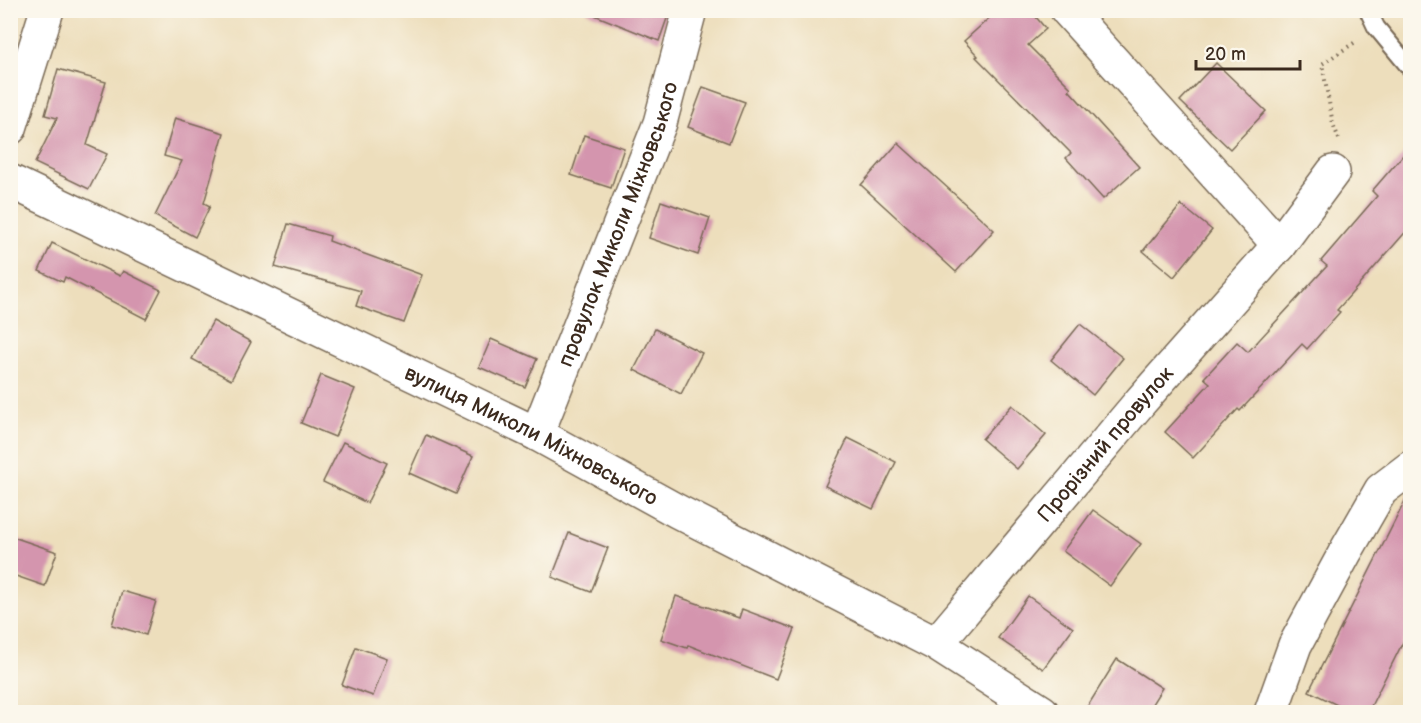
<svg xmlns="http://www.w3.org/2000/svg" width="1421" height="723" font-family="'Balsamiq Sans',sans-serif">
<rect width="100%" height="100%" fill="#fbf7ec"/>
<filter id="ink" filterUnits="userSpaceOnUse"><feTurbulence type="fractalNoise" baseFrequency=".0167" numOctaves="2"/><feDisplacementMap in="SourceGraphic" scale="12" xChannelSelector="R" yChannelSelector="G"/><feConvolveMatrix kernelMatrix="1 2 1 2 8 2 1 2 1" color-interpolation-filters="sRGB"/></filter>
<filter id="wash" filterUnits="userSpaceOnUse"><feTurbulence type="fractalNoise" baseFrequency=".008" numOctaves="4" result="noise"/><feDisplacementMap in="SourceGraphic" scale="24" xChannelSelector="R" yChannelSelector="G"/><feGaussianBlur stdDeviation="1.35" result="paint"/><feColorMatrix in="noise" values="0 0 0 0 0 0 0 0 0 0 0 0 0 0 0 0 0 1.4 0 .05"/><feComposite in="paint" operator="in"/></filter>
<g filter="url(#wash)">
<rect width="100%" height="100%" fill="#eddebc"/>
<g id="blocks">
<g fill="#d495ae">
<path d="M 587,10 L 670,10 L 659,41 L 587,12 Z"/>
<path d="M 998,10 L 1030,10 L 1046,29 L 1028,45 L 1071,88 L 1069,90 L 1139,167 L 1103,199 L 1066,158 L 1071,153 L 976,57 L 978,56 L 964,41 Z"/>
<path d="M 1216,63 L 1266,111 L 1230,149 L 1180,101 Z"/>
<path d="M 58,69 L 106,82 L 87,145 L 107,154 L 89,189 L 35,163 L 57,118 L 45,115 Z"/>
<path d="M 703,87 L 745,102 L 729,143 L 688,127 Z"/>
<path d="M 175,118 L 224,133 L 204,203 L 210,206 L 195,237 L 155,216 L 182,161 L 164,156 Z"/>
<path d="M 584,135 L 624,148 L 611,188 L 571,175 Z"/>
<path d="M 898,143 L 994,230 L 956,272 L 861,185 Z"/>
<path d="M 1410,147 L 1410,227 L 1337,310 L 1340,312 L 1307,349 L 1302,344 L 1240,411 L 1238,409 L 1193,458 L 1165,432 L 1210,383 L 1204,378 L 1237,342 L 1248,352 L 1327,266 L 1321,261 L 1377,196 L 1372,191 Z"/>
<path d="M 661,201 L 710,218 L 698,255 L 649,238 Z"/>
<path d="M 1181,205 L 1212,230 L 1174,277 L 1143,251 Z"/>
<path d="M 288,224 L 330,236 L 329,241 L 422,275 L 404,323 L 356,306 L 361,291 L 275,267 Z"/>
<path d="M 52,243 L 120,276 L 123,271 L 161,290 L 146,319 L 65,277 L 63,282 L 39,271 Z"/>
<path d="M 213,321 L 251,342 L 231,380 L 192,359 Z"/>
<path d="M 1080,324 L 1123,358 L 1093,395 L 1051,360 Z"/>
<path d="M 655,329 L 702,353 L 681,394 L 634,370 Z"/>
<path d="M 491,339 L 537,359 L 525,387 L 479,367 Z"/>
<path d="M 321,375 L 355,389 L 335,437 L 301,423 Z"/>
<path d="M 1012,405 L 1046,435 L 1017,469 L 982,439 Z"/>
<path d="M 426,435 L 473,456 L 456,494 L 409,473 Z"/>
<path d="M 848,438 L 896,462 L 873,509 L 825,486 Z"/>
<path d="M 343,442 L 387,463 L 367,503 L 323,482 Z"/>
<path d="M 1410,491 L 1410,628 L 1368,712 L 1351,712 L 1309,691 Z"/>
<path d="M 1093,510 L 1141,544 L 1110,586 L 1063,551 Z"/>
<path d="M 569,533 L 608,548 L 591,592 L 552,577 Z"/>
<path d="M 10,536 L 57,552 L 45,586 L 10,574 Z"/>
<path d="M 122,591 L 156,601 L 146,635 L 112,625 Z"/>
<path d="M 676,596 L 739,618 L 742,609 L 795,629 L 776,679 L 688,645 L 687,648 L 661,639 Z"/>
<path d="M 1028,596 L 1073,628 L 1043,669 L 998,638 Z"/>
<path d="M 356,647 L 387,658 L 373,696 L 342,685 Z"/>
<path d="M 1117,659 L 1162,688 L 1147,712 L 1084,712 Z"/>
</g>
</g>
</g>
<g filter="url(#ink)">
<use href="#blocks" fill-opacity="0" stroke="#796955" stroke-width="1.5"/>
<g fill="none" stroke-linecap="round" stroke-linejoin="round">
<g stroke="#796955" stroke-width="20">
<path id="lane" d="M 1368,10 L 1376,27 L 1410,68"/>
</g>
<g stroke="#796955" stroke-width="36">
<g id="street">
<path d="M 1067,10 L 1279,245"/>
<path d="M 10,128 L 47,10"/>
<path id="s1" d="M 10,181 L 537,434 L 677,511 L 936,644 L 1042,712"/>
<path id="s2" d="M 537,434 L 660,123 L 690,10"/>
<path id="s3" d="M 936,644 L 1141,401 L 1279,245 L 1333,172"/>
<path d="M 1271,712 L 1295,645 L 1346,551 L 1381,490 L 1410,468"/>
</g>
</g>
<path stroke="#796955" stroke-width="4" stroke-dasharray="1.5 4.5" stroke-linecap="butt" d="M 1339,139 L 1333,124 L 1322,64 L 1357,41"/>
<use href="#lane" stroke="#fff" stroke-width="16"/>
<use href="#street" stroke="#fff" stroke-width="33"/>
</g>
</g>
<g text-anchor="middle" dominant-baseline="central" stroke-width="4.5" stroke-linejoin="round" paint-order="stroke">
<g font-size="21" fill="#3b2a1e" stroke="#fbf7ec">
<text stroke="none"><textPath href="#s2" startOffset="225">провулок Миколи Міхновського</textPath></text>
<text stroke="none"><textPath href="#s1" startOffset="580">вулиця Миколи Міхновського</textPath></text>
<text stroke="none"><textPath href="#s3" startOffset="262">Прорізний провулок</textPath></text>
</g>
</g>
<rect width="1421" height="723" fill="none" stroke="#fbf7ec" stroke-width="36"/>
<path d="M1196 60v9h104v-9" fill="none" stroke="#3b2a1e" stroke-width="3"/>
<text x="1205" y="60" font-size="18" fill="#3b2a1e" stroke="#fbf7ec" stroke-width="4.5" paint-order="stroke">20 m</text>
</svg>
